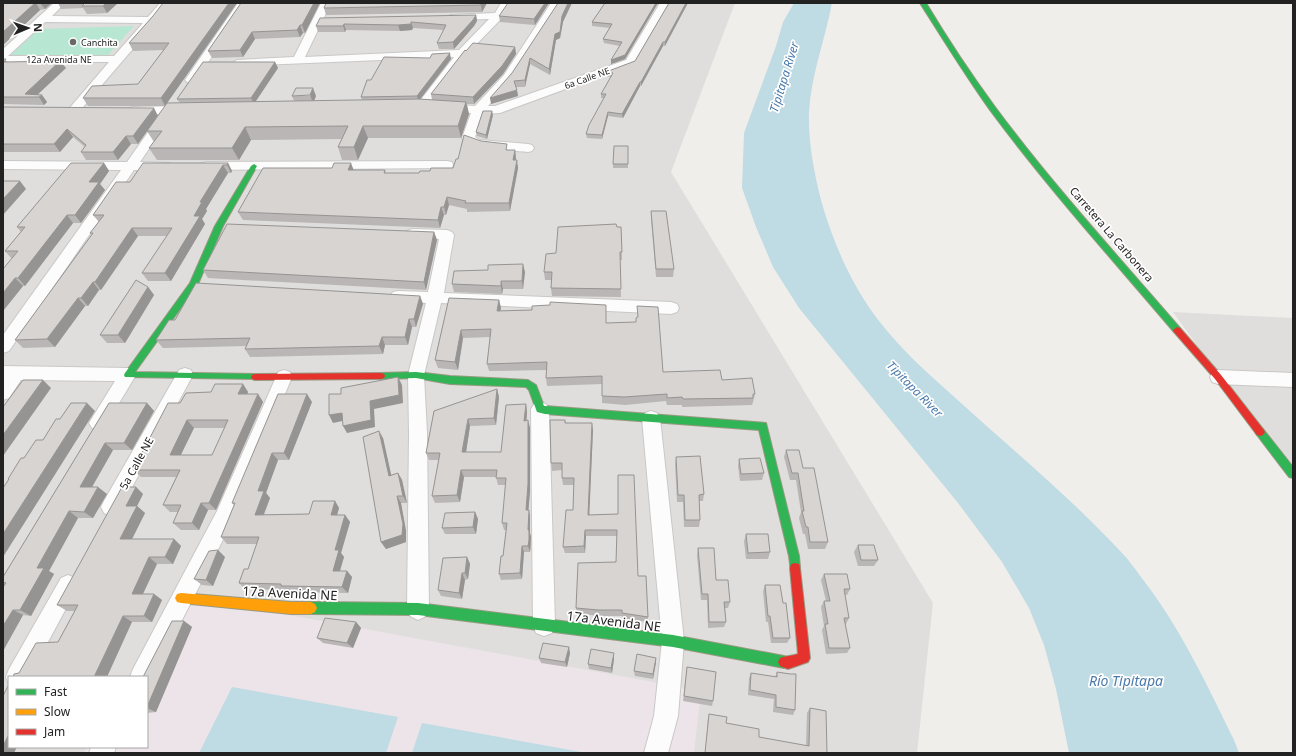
<svg xmlns="http://www.w3.org/2000/svg" width="1296" height="756" font-family="'Noto Sans',sans-serif">
<rect width="100%" height="100%" fill="#f0eeeb"/>
<g fill="#dfdedc" fill-rule="evenodd">
<path d="M 3,3 L 735,3 L 671,172 L 933,603 L 917,753 L 3,753 ZM 9,677 L 147,677 L 147,747 L 9,747 Z"/>
<path d="M 1173,312 L 1293,318 L 1293,479 Z"/>
</g>
<path fill="#ede4e9" d="M 181,595 L 701,691 L 694,753 L 84,753 L 87,747 L 147,747 L 147,677 Z"/>
<path fill="#b7e6d2" d="M 134,26 L 108,55 L 11,55 L 39,29 Z"/>
<g fill="#bfdbe3">
<path d="M 794,3 L 832,3 C 825,40 811,75 809,112 C 808,142 814,172 821,200 C 833,243 852,286 879,321 C 903,352 932,377 961,403 C 1015,452 1072,499 1122,553 C 1129,560 1135,569 1141,577 C 1180,627 1206,683 1234,740 L 1239,753 L 1069,753 L 1056,689 L 1044,645 L 1029,608 L 1002,562 L 958,503 L 799,308 L 773,267 L 756,227 L 742,188 L 744,133 L 776,46 L 783,22 Z"/>
<path d="M 232,687 L 398,717 L 386,753 L 199,753 Z"/>
<path d="M 422,723 L 587,753 L 412,753 Z"/>
</g>
<g fill="none" stroke-linecap="round" stroke-linejoin="round">
<g stroke="#c9c8c7" stroke-width="2">
<g id="street">
<path d="M 54,3 L 65,3 L 52,16 L 148,17 L 160,3 L 170,3 L 156,22 L 77,114 L 69,114 L 67,111 L 109,62 L 3,62 L 3,49 ZM 45,22 L 143,23 L 114,56 L 8,56 Z"/>
<path d="M 238,3 L 248,3 L 195,82 L 187,82 L 185,80 Z"/>
<path d="M 321,3 L 331,3 L 305,57 L 459,50 L 489,19 L 454,20 L 450,19 L 449,17 L 450,15 L 495,13 L 501,3 L 511,3 L 502,18 L 466,55 L 426,108 L 418,108 L 416,106 L 454,57 L 237,66 L 232,63 L 237,60 L 294,57 Z"/>
<path d="M 551,3 L 561,3 L 512,79 L 488,106 L 495,106 L 626,60 L 660,3 L 670,3 L 634,64 L 500,113 L 483,114 L 475,137 L 480,140 L 528,144 L 532,145 L 534,148 L 532,151 L 528,152 C 512,150 471,151 462,138 L 471,113 L 445,112 L 441,110 L 439,108 L 441,106 L 445,104 L 475,106 L 504,75 Z"/>
<path d="M 185,106 L 189,107 L 191,110 L 189,113 L 133,115 L 129,114 L 127,111 L 129,108 L 133,107 Z"/>
<path d="M 164,114 L 168,115 L 170,118 L 140,162 L 170,163 L 171,166 L 170,169 L 165,170 L 134,170 L 9,351 L 3,353 L 3,335 L 121,170 L 3,169 L 3,161 L 127,162 L 160,115 Z"/>
<path d="M 447,161 L 452,162 L 453,165 L 452,168 L 207,170 L 202,169 L 201,166 L 202,163 L 207,162 Z"/>
<path d="M 412,229 L 447,230 L 452,232 L 454,235 L 444,293 L 671,302 L 677,304 L 679,308 L 677,312 L 671,314 L 441,303 L 424,375 L 427,433 L 429,609 L 426,616 L 418,620 L 410,616 L 407,609 L 409,433 L 408,375 L 426,303 L 393,300 L 390,296 L 393,292 L 398,291 L 428,292 L 439,239 L 407,237 L 405,234 L 407,231 Z"/>
<path d="M 3,366 L 128,368 L 134,370 L 136,375 L 104,428 L 98,430 L 92,428 L 89,423 L 115,381 L 21,380 L 9,398 L 3,400 Z"/>
<path d="M 185,368 L 191,370 L 193,375 L 118,513 L 111,516 L 104,513 L 101,507 L 104,501 L 179,370 Z"/>
<path d="M 284,370 L 290,372 L 292,377 L 232,522 L 149,685 L 147,686 L 147,677 L 130,677 L 133,669 L 217,511 L 276,377 L 278,372 Z"/>
<path d="M 1218,370 L 1293,373 L 1293,387 L 1218,384 L 1212,382 L 1210,377 L 1212,372 Z"/>
<path d="M 540,402 L 546,404 L 549,409 L 555,625 L 552,633 L 544,636 L 536,633 L 533,625 L 531,409 L 534,404 Z"/>
<path d="M 651,411 L 657,413 L 660,418 L 684,641 L 678,716 L 668,753 L 644,753 L 654,716 L 662,641 L 642,418 L 645,413 Z"/>
<path d="M 68,575 L 75,578 L 79,585 L 75,592 L 29,677 L 9,677 L 9,685 L 6,677 L 9,669 L 61,578 Z"/>
<path d="M 91,747 L 116,747 L 114,753 L 89,753 Z"/>
</g>
</g>
<g stroke="#999a82" stroke-width="2">
<g id="fast">
<path d="M 920,3 L 926,3 C 947,38 970,73 995,107 C 1052,184 1117,255 1180,328 L 1181,330 L 1180,332 L 1174,332 C 1112,259 1047,187 990,110 C 965,75 943,39 920,3 Z"/>
<path d="M 254,164 L 257,166 L 223,226 L 198,284 L 135,372 L 255,374 L 258,375 L 259,377 L 258,379 L 125,377 L 124,375 L 125,373 L 190,283 L 215,226 L 251,166 Z"/>
<path d="M 416,372 L 450,376 L 528,380 L 536,385 L 544,406 L 545,406 L 766,423 L 799,556 L 800,568 L 799,572 L 795,573 L 791,572 L 789,556 L 759,430 L 545,414 L 537,412 L 529,390 L 526,387 L 450,384 L 416,378 L 381,379 L 378,378 L 377,376 L 378,374 L 381,373 Z"/>
<path d="M 1260,428 L 1263,429 L 1293,467 L 1293,478 L 1289,477 L 1257,435 L 1255,432 L 1257,429 Z"/>
<path d="M 311,602 L 418,603 L 673,635 L 784,656 L 788,658 L 790,662 L 788,666 L 784,668 L 673,647 L 418,615 L 311,614 L 307,612 L 305,608 L 307,604 Z"/>
</g>
</g>
<g stroke="#999a82" stroke-width="2">
<path id="slow" d="M 181,593 L 291,602 L 311,602 L 315,604 L 317,608 L 315,612 L 311,614 L 291,614 L 181,603 L 177,602 L 175,598 L 177,594 Z"/>
</g>
<g stroke="#999a82" stroke-width="2">
<g id="jam">
<path d="M 1177,327 L 1180,328 L 1221,375 L 1263,429 L 1265,432 L 1263,435 L 1260,436 L 1257,435 L 1215,379 L 1174,332 L 1173,330 Z"/>
<path d="M 381,373 L 384,374 L 385,376 L 384,378 L 381,379 L 255,380 L 252,379 L 251,377 L 252,375 L 255,374 Z"/>
<path d="M 795,563 L 799,564 L 800,568 L 810,658 L 808,662 L 788,669 L 780,666 L 778,662 L 780,658 C 785,656 792,656 798,654 L 790,568 L 791,564 Z"/>
</g>
</g>
<use href="#street" fill="#fdfcfc" fill-rule="evenodd"/>
<use href="#fast" fill="#30b455" fill-rule="evenodd"/>
<use href="#slow" fill="#ff9f0a" fill-rule="evenodd"/>
<use href="#jam" fill="#e5322d" fill-rule="evenodd"/>
</g>
<g fill="#b9b6b5" fill-rule="evenodd">
<path d="M 3,3 L 52,3 L 45,9 L 40,10 L 3,45 Z"/>
<path d="M 58,3 L 118,3 L 107,13 L 87,14 L 83,8 L 61,9 Z"/>
<path d="M 237,3 L 165,106 L 88,106 L 83,98 L 138,84 L 144,76 L 164,50 L 133,51 L 129,43 L 153,16 Z"/>
<path d="M 241,3 L 320,3 L 305,33 L 303,33 L 300,37 L 255,39 L 243,57 L 212,58 L 208,51 Z"/>
<path d="M 487,3 L 482,12 L 326,15 L 324,8 Z"/>
<path d="M 549,3 L 535,25 L 500,22 L 499,16 Z"/>
<path d="M 658,3 L 625,59 L 611,64 L 620,46 L 604,43 L 603,39 L 610,28 L 592,26 L 592,22 Z"/>
<path d="M 669,3 L 665,46 L 663,46 L 641,86 L 640,86 L 623,118 L 608,116 L 602,139 L 587,138 L 586,134 L 604,98 L 601,98 L 601,94 L 611,77 L 606,76 L 606,72 L 635,61 Z"/>
<path d="M 476,15 L 477,21 L 474,26 L 454,49 L 439,49 L 437,43 L 444,30 L 413,28 L 412,30 L 400,31 L 346,30 L 345,32 L 318,32 L 316,26 Z"/>
<path d="M 563,22 L 560,38 L 556,40 L 550,75 L 530,64 L 525,87 L 516,87 L 518,96 L 491,104 L 512,73 Z"/>
<path d="M 515,47 L 516,54 L 503,74 L 474,104 L 467,104 L 469,114 L 461,138 L 368,138 L 358,160 L 342,160 L 338,147 L 342,139 L 251,140 L 239,160 L 157,160 L 149,148 L 154,142 L 147,131 L 138,144 L 131,144 L 118,160 L 86,160 L 81,152 L 85,147 L 73,137 L 60,152 L 3,152 L 3,107 L 158,116 L 180,103 L 177,99 L 275,62 L 278,68 L 255,102 L 294,101 L 292,96 L 316,96 L 314,101 L 362,100 L 361,97 L 371,80 L 451,59 L 420,99 L 432,100 L 431,94 L 466,51 Z"/>
<path d="M 3,59 L 8,62 L 66,68 L 38,94 L 42,95 L 47,102 L 44,105 L 3,104 Z"/>
<path d="M 493,115 L 487,139 L 477,136 L 476,132 Z"/>
<path d="M 481,141 L 508,150 L 515,150 L 516,158 L 516,160 L 518,168 L 510,211 L 467,212 L 467,209 L 449,205 L 446,215 L 444,215 L 440,228 L 243,220 L 238,212 L 353,170 L 385,170 L 386,173 L 419,173 L 430,171 L 453,168 L 458,159 Z"/>
<path d="M 628,146 L 628,168 L 613,168 L 613,164 Z"/>
<path d="M 104,163 L 109,171 L 100,184 L 105,190 L 81,223 L 73,223 L 25,286 L 23,286 L 3,311 L 12,259 L 5,251 L 21,232 L 17,227 Z"/>
<path d="M 228,163 L 232,171 L 231,173 L 228,173 L 206,209 L 207,211 L 202,219 L 205,224 L 171,281 L 148,281 L 142,273 L 167,236 L 138,236 L 101,290 L 99,290 L 88,306 L 85,306 L 55,347 L 23,348 L 15,340 L 92,235 L 90,233 L 99,222 L 93,215 L 130,182 Z"/>
<path d="M 651,211 L 674,269 L 673,277 L 656,277 L 651,219 Z"/>
<path d="M 617,227 L 621,227 L 622,260 L 620,260 L 621,297 L 552,296 L 551,288 L 552,280 L 545,280 L 544,272 L 556,253 Z"/>
<path d="M 434,232 L 437,240 L 426,290 L 208,278 L 203,270 Z"/>
<path d="M 525,272 L 523,289 L 503,289 L 502,294 L 454,292 L 452,284 Z"/>
<path d="M 148,287 L 154,295 L 125,343 L 107,343 L 100,335 Z"/>
<path d="M 420,296 L 423,304 L 416,327 L 412,327 L 408,345 L 385,345 L 383,354 L 250,357 L 245,349 L 246,346 L 163,348 L 156,340 L 175,320 Z"/>
<path d="M 449,298 L 499,300 L 501,308 L 500,311 L 532,310 L 606,305 L 606,323 L 663,372 L 722,380 L 755,394 L 753,402 L 752,405 L 682,407 L 682,405 L 667,405 L 666,401 L 625,405 L 602,403 L 602,384 L 547,386 L 546,378 L 546,370 L 489,371 L 487,364 L 490,337 L 463,338 L 458,370 L 438,368 L 435,360 Z"/>
<path d="M 243,384 L 248,392 L 247,394 L 258,394 L 263,402 L 216,510 L 208,510 L 199,530 L 181,530 L 173,523 L 178,512 L 170,512 L 163,505 L 176,477 L 141,477 L 133,470 L 180,403 L 211,392 ZM 194,428 L 225,428 L 212,455 L 180,455 Z"/>
<path d="M 497,389 L 499,397 L 496,425 L 470,426 L 466,452 L 501,452 L 526,404 L 527,412 L 526,420 L 530,428 L 530,491 L 528,510 L 530,516 L 530,533 L 531,537 L 531,547 L 530,552 L 524,552 L 522,579 L 501,580 L 499,574 L 503,556 L 506,530 L 504,530 L 502,523 L 506,485 L 498,485 L 496,477 L 464,477 L 460,502 L 435,503 L 432,496 L 439,460 L 429,460 L 426,453 Z"/>
<path d="M 312,402 L 289,460 L 278,460 L 266,493 L 270,498 L 264,515 L 309,514 L 335,501 L 339,508 L 337,515 L 345,515 L 350,522 L 341,553 L 344,557 L 340,571 L 347,571 L 352,577 L 348,593 L 291,592 L 287,592 L 284,590 L 245,589 L 239,583 L 248,569 L 257,544 L 227,544 L 221,537 L 234,505 L 232,503 Z"/>
<path d="M 109,403 L 147,403 L 154,411 L 132,450 L 113,450 L 92,487 L 107,494 L 93,518 L 78,518 L 49,571 L 54,574 L 31,616 L 23,615 L 3,651 L 4,585 L 3,585 L 3,577 Z"/>
<path d="M 565,420 L 566,423 L 593,430 L 589,515 L 618,514 L 638,576 L 646,576 L 648,622 L 623,619 L 622,616 L 598,616 L 577,613 L 576,608 L 616,562 L 617,536 L 586,536 L 585,553 L 565,553 L 563,547 L 573,510 L 574,485 L 563,485 L 562,478 L 562,470 L 552,471 L 551,463 Z"/>
<path d="M 383,438 L 391,475 L 398,473 L 402,480 L 407,503 L 401,503 L 406,531 L 406,542 L 386,549 L 381,542 Z"/>
<path d="M 786,450 L 803,468 L 828,542 L 825,549 L 808,549 L 805,534 L 803,534 L 799,518 L 801,512 L 796,480 L 790,480 L 784,457 Z"/>
<path d="M 676,457 L 704,494 L 703,501 L 699,501 L 700,520 L 699,527 L 684,527 L 683,502 L 677,502 L 675,464 Z"/>
<path d="M 739,459 L 764,473 L 762,480 L 740,481 L 738,466 Z"/>
<path d="M 136,487 L 143,494 L 137,506 L 145,513 L 132,539 L 174,539 L 181,546 L 173,564 L 157,564 L 143,594 L 154,594 L 162,600 L 152,622 L 132,622 L 19,673 L 58,642 L 75,611 L 67,611 L 57,605 Z"/>
<path d="M 475,512 L 478,519 L 476,534 L 445,534 L 442,528 Z"/>
<path d="M 746,534 L 770,552 L 768,559 L 746,559 L 744,541 Z"/>
<path d="M 858,545 L 878,560 L 874,566 L 858,566 L 854,552 Z"/>
<path d="M 698,548 L 716,580 L 730,602 L 728,608 L 725,608 L 726,622 L 724,627 L 708,628 L 707,600 L 701,600 L 697,555 Z"/>
<path d="M 225,557 L 213,586 L 202,585 L 194,579 Z"/>
<path d="M 467,557 L 470,564 L 468,579 L 465,580 L 462,599 L 441,596 L 438,590 Z"/>
<path d="M 824,574 L 850,589 L 847,595 L 845,595 L 849,618 L 846,624 L 845,624 L 850,648 L 847,653 L 826,654 L 822,630 L 824,626 L 821,607 L 824,601 L 826,601 L 821,580 Z"/>
<path d="M 765,585 L 790,638 L 787,643 L 771,643 L 768,622 L 766,622 L 763,591 Z"/>
<path d="M 184,621 L 192,627 L 156,712 L 147,713 L 147,677 Z"/>
<path d="M 356,622 L 361,628 L 353,648 L 323,643 L 317,638 Z"/>
<path d="M 570,653 L 567,667 L 541,663 L 539,658 Z"/>
<path d="M 656,658 L 653,679 L 635,676 L 634,671 Z"/>
<path d="M 614,659 L 612,673 L 589,669 L 588,664 Z"/>
<path d="M 687,667 L 713,701 L 712,706 L 683,701 Z"/>
<path d="M 777,672 L 795,710 L 793,715 L 773,712 L 774,699 L 748,695 L 749,678 L 751,673 L 775,677 Z"/>
<path d="M 810,708 L 827,753 L 705,753 L 708,718 L 709,714 L 726,723 L 759,737 L 806,746 L 807,713 Z"/>
</g>
<g fill="#969493">
<path d="M 35,3 L 36,3 L 40,10 L 3,45 L 3,32 Z"/>
<path d="M 40,3 L 52,3 L 45,9 Z"/>
<path d="M 106,3 L 118,3 L 107,13 L 103,6 Z"/>
<path d="M 229,3 L 237,3 L 165,106 L 161,98 Z"/>
<path d="M 314,3 L 320,3 L 305,33 L 302,25 Z"/>
<path d="M 481,3 L 487,3 L 482,12 L 481,5 Z"/>
<path d="M 545,3 L 549,3 L 535,25 L 534,19 Z"/>
<path d="M 568,3 L 572,3 L 563,22 L 560,38 L 556,40 L 550,75 L 549,69 L 555,34 L 562,16 Z"/>
<path d="M 656,3 L 658,3 L 625,59 L 611,64 L 611,60 Z"/>
<path d="M 686,3 L 688,3 L 665,46 L 665,42 Z"/>
<path d="M 476,15 L 477,21 L 474,26 L 454,49 L 453,42 Z"/>
<path d="M 411,22 L 413,28 L 412,30 L 400,31 L 398,25 Z"/>
<path d="M 344,24 L 346,30 L 345,32 L 343,26 Z"/>
<path d="M 300,25 L 303,33 L 300,37 L 297,30 Z"/>
<path d="M 252,32 L 255,39 L 243,57 L 240,50 Z"/>
<path d="M 663,42 L 663,46 L 641,86 L 641,82 Z"/>
<path d="M 515,47 L 516,54 L 503,74 L 474,104 L 473,97 Z"/>
<path d="M 450,53 L 451,59 L 418,102 L 417,96 Z"/>
<path d="M 530,58 L 530,64 L 525,87 L 525,80 Z"/>
<path d="M 60,61 L 66,68 L 35,97 L 25,94 Z"/>
<path d="M 275,62 L 278,68 L 254,104 L 251,98 Z"/>
<path d="M 640,82 L 640,86 L 623,118 L 622,114 Z"/>
<path d="M 313,88 L 316,96 L 313,103 L 310,95 Z"/>
<path d="M 517,90 L 518,96 L 491,104 L 490,98 Z"/>
<path d="M 42,95 L 47,102 L 44,105 L 39,97 Z"/>
<path d="M 466,102 L 469,114 L 461,138 L 458,126 Z"/>
<path d="M 154,108 L 158,116 L 138,144 L 133,136 Z"/>
<path d="M 492,111 L 493,115 L 487,139 L 486,135 Z"/>
<path d="M 608,112 L 608,116 L 602,139 L 602,135 Z"/>
<path d="M 363,126 L 368,138 L 358,160 L 354,147 Z"/>
<path d="M 245,127 L 251,140 L 239,160 L 232,148 Z"/>
<path d="M 67,129 L 73,137 L 60,152 L 54,144 Z"/>
<path d="M 126,136 L 131,144 L 118,160 L 113,152 Z"/>
<path d="M 515,150 L 516,158 L 514,168 L 513,160 Z"/>
<path d="M 517,160 L 518,168 L 510,211 L 509,203 Z"/>
<path d="M 104,163 L 109,171 L 100,184 L 105,190 L 81,223 L 75,215 L 89,182 Z"/>
<path d="M 228,163 L 232,171 L 231,173 L 227,165 Z"/>
<path d="M 351,163 L 354,171 L 348,170 Z"/>
<path d="M 223,165 L 228,173 L 206,209 L 207,211 L 202,219 L 205,224 L 171,281 L 165,273 L 200,202 Z"/>
<path d="M 20,181 L 26,189 L 3,215 L 3,199 Z"/>
<path d="M 447,197 L 449,205 L 446,215 L 444,207 Z"/>
<path d="M 441,207 L 444,215 L 440,228 L 438,220 Z"/>
<path d="M 67,215 L 73,223 L 25,286 L 18,278 Z"/>
<path d="M 132,228 L 138,236 L 101,290 L 95,282 Z"/>
<path d="M 434,232 L 437,240 L 426,290 L 424,282 Z"/>
<path d="M 523,264 L 525,272 L 523,289 L 522,281 Z"/>
<path d="M 15,278 L 23,286 L 3,311 L 3,293 Z"/>
<path d="M 501,281 L 503,289 L 502,294 L 501,286 Z"/>
<path d="M 93,282 L 99,290 L 88,306 L 81,298 Z"/>
<path d="M 148,287 L 154,295 L 125,343 L 118,335 Z"/>
<path d="M 420,296 L 423,304 L 416,327 L 414,319 Z"/>
<path d="M 78,298 L 85,306 L 55,347 L 47,339 Z"/>
<path d="M 499,300 L 501,308 L 499,319 L 497,311 Z"/>
<path d="M 409,319 L 412,327 L 408,345 L 405,337 Z"/>
<path d="M 461,330 L 463,338 L 458,370 L 455,362 Z"/>
<path d="M 382,337 L 385,345 L 383,354 L 379,346 Z"/>
<path d="M 398,377 L 402,385 L 403,403 L 374,409 L 375,427 L 347,433 L 343,426 L 370,401 Z"/>
<path d="M 43,380 L 51,388 L 3,456 L 3,435 Z"/>
<path d="M 243,384 L 248,392 L 244,402 L 238,394 Z"/>
<path d="M 497,389 L 499,397 L 496,425 L 494,418 Z"/>
<path d="M 258,394 L 263,402 L 216,510 L 209,503 Z"/>
<path d="M 307,394 L 312,402 L 289,460 L 284,453 Z"/>
<path d="M 87,403 L 95,411 L 3,557 L 3,534 Z"/>
<path d="M 147,403 L 154,411 L 132,450 L 124,443 Z"/>
<path d="M 526,404 L 527,412 L 526,428 L 524,421 Z"/>
<path d="M 342,413 L 347,420 L 333,423 L 329,415 Z"/>
<path d="M 468,419 L 470,426 L 465,459 L 462,452 Z"/>
<path d="M 187,420 L 194,428 L 177,463 L 170,455 Z"/>
<path d="M 528,420 L 530,428 L 530,491 L 528,516 L 526,510 Z"/>
<path d="M 592,423 L 593,430 L 589,522 L 588,515 Z"/>
<path d="M 379,431 L 383,438 L 393,483 L 389,476 Z"/>
<path d="M 105,443 L 113,450 L 88,494 L 80,487 Z"/>
<path d="M 272,453 L 278,460 L 266,493 L 270,498 L 261,521 L 255,515 L 258,491 Z"/>
<path d="M 461,470 L 464,477 L 460,502 L 457,495 Z"/>
<path d="M 398,473 L 402,480 L 407,503 L 403,496 Z"/>
<path d="M 98,487 L 107,494 L 93,518 L 84,512 Z"/>
<path d="M 136,487 L 143,494 L 137,506 L 145,513 L 129,545 L 120,539 L 126,506 Z"/>
<path d="M 397,496 L 401,503 L 406,531 L 406,542 L 386,549 L 381,542 Z"/>
<path d="M 335,501 L 339,508 L 335,522 L 331,515 Z"/>
<path d="M 201,503 L 208,510 L 199,530 L 192,523 Z"/>
<path d="M 529,510 L 530,516 L 530,533 L 531,537 L 530,552 L 528,546 L 528,530 Z"/>
<path d="M 69,511 L 78,518 L 49,571 L 54,574 L 31,616 L 20,610 L 37,568 Z"/>
<path d="M 475,512 L 478,519 L 476,534 L 473,527 Z"/>
<path d="M 345,515 L 350,522 L 341,553 L 344,557 L 338,577 L 333,571 L 335,550 Z"/>
<path d="M 585,530 L 586,536 L 585,553 L 584,546 Z"/>
<path d="M 174,539 L 181,546 L 173,564 L 165,557 Z"/>
<path d="M 522,546 L 524,552 L 522,579 L 520,573 Z"/>
<path d="M 218,550 L 225,557 L 213,586 L 206,580 Z"/>
<path d="M 149,557 L 157,564 L 140,600 L 132,594 Z"/>
<path d="M 467,557 L 470,564 L 468,579 L 465,573 Z"/>
<path d="M 347,571 L 352,577 L 348,593 L 342,587 Z"/>
<path d="M 462,573 L 465,580 L 462,599 L 459,593 Z"/>
<path d="M 154,594 L 162,600 L 152,622 L 144,616 Z"/>
<path d="M 13,610 L 23,615 L 3,651 L 3,626 Z"/>
<path d="M 123,616 L 132,622 L 107,677 L 94,677 Z"/>
<path d="M 184,621 L 192,627 L 156,712 L 147,708 L 147,707 Z"/>
<path d="M 356,622 L 361,628 L 353,648 L 347,643 Z"/>
<path d="M 569,647 L 570,653 L 567,667 L 565,662 Z"/>
<path d="M 614,653 L 614,659 L 612,673 L 611,668 Z"/>
<path d="M 656,658 L 656,663 L 653,679 L 653,674 Z"/>
<path d="M 9,734 L 9,747 L 17,747 L 14,753 L 3,753 L 3,746 Z"/>
</g>
<g fill="#d7d4d2" stroke="#969493" fill-rule="evenodd">
<path d="M 3,3 L 35,3 L 3,32 Z"/>
<path d="M 85,3 L 106,3 L 103,6 L 82,6 Z"/>
<path d="M 163,3 L 229,3 L 161,98 L 83,98 L 92,86 L 138,84 L 144,76 L 169,43 L 129,43 L 153,16 Z"/>
<path d="M 241,3 L 314,3 L 302,25 L 300,25 L 297,30 L 252,32 L 240,50 L 208,51 Z"/>
<path d="M 326,3 L 481,3 L 481,5 L 324,8 Z"/>
<path d="M 508,3 L 545,3 L 534,19 L 499,16 Z"/>
<path d="M 558,3 L 568,3 L 562,16 L 560,32 L 555,34 L 549,69 L 530,58 L 525,80 L 514,81 L 517,90 L 490,98 L 512,73 Z"/>
<path d="M 605,3 L 656,3 L 625,55 L 611,60 L 622,42 L 603,39 L 612,24 L 592,22 Z"/>
<path d="M 669,3 L 686,3 L 665,42 L 663,42 L 641,82 L 640,82 L 622,114 L 608,112 L 602,135 L 586,134 L 589,125 L 606,94 L 601,94 L 613,73 L 606,72 L 635,61 Z"/>
<path d="M 476,15 L 473,20 L 453,42 L 437,43 L 446,25 L 411,22 L 411,24 L 398,25 L 344,24 L 343,26 L 316,26 L 320,18 Z"/>
<path d="M 473,43 L 515,47 L 502,66 L 473,97 L 431,94 L 465,50 L 466,51 Z"/>
<path d="M 450,53 L 417,96 L 361,97 L 367,80 L 371,80 L 384,57 L 430,58 L 432,54 Z"/>
<path d="M 3,59 L 6,59 L 4,62 L 60,61 L 25,94 L 42,95 L 39,97 L 3,97 Z"/>
<path d="M 203,62 L 275,62 L 251,98 L 177,99 Z"/>
<path d="M 296,88 L 313,88 L 310,95 L 292,96 Z"/>
<path d="M 419,99 L 466,102 L 458,126 L 363,126 L 354,147 L 338,147 L 348,126 L 245,127 L 232,148 L 149,148 L 162,131 L 147,131 L 167,103 Z"/>
<path d="M 3,107 L 154,108 L 133,136 L 126,136 L 113,152 L 81,152 L 86,145 L 67,129 L 54,144 L 3,144 Z"/>
<path d="M 483,111 L 492,111 L 486,135 L 476,132 Z"/>
<path d="M 464,135 L 481,141 L 507,144 L 506,150 L 515,150 L 513,160 L 517,160 L 509,203 L 465,203 L 466,201 L 447,197 L 444,207 L 441,207 L 438,220 L 238,212 L 263,168 L 332,168 L 334,163 L 351,163 L 348,170 L 385,170 L 384,173 L 419,173 L 420,171 L 430,171 L 431,168 L 453,168 L 456,159 L 458,159 Z"/>
<path d="M 614,146 L 628,146 L 628,164 L 613,164 Z"/>
<path d="M 71,163 L 104,163 L 89,182 L 99,182 L 75,215 L 67,215 L 18,278 L 15,278 L 3,293 L 3,269 L 18,251 L 5,251 L 25,227 L 17,227 Z"/>
<path d="M 143,163 L 228,163 L 227,165 L 223,165 L 200,202 L 202,202 L 194,216 L 200,216 L 165,273 L 142,273 L 172,228 L 132,228 L 95,282 L 93,282 L 81,298 L 78,298 L 47,339 L 15,340 L 93,233 L 90,233 L 104,215 L 93,215 L 116,182 L 130,182 Z"/>
<path d="M 3,181 L 20,181 L 3,199 Z"/>
<path d="M 651,211 L 666,211 L 674,269 L 656,269 Z"/>
<path d="M 227,224 L 434,232 L 424,282 L 203,270 Z"/>
<path d="M 616,224 L 617,227 L 621,227 L 622,252 L 620,252 L 621,289 L 551,288 L 552,272 L 544,272 L 546,254 L 556,253 L 558,227 Z"/>
<path d="M 523,264 L 522,281 L 501,281 L 501,286 L 452,284 L 454,271 L 488,270 L 488,265 Z"/>
<path d="M 136,280 L 148,287 L 118,335 L 100,335 Z"/>
<path d="M 196,283 L 420,296 L 414,319 L 409,319 L 405,337 L 382,337 L 379,346 L 245,349 L 250,338 L 156,340 L 169,320 L 175,320 Z"/>
<path d="M 449,298 L 499,300 L 497,311 L 532,310 L 532,306 L 550,305 L 550,302 L 606,305 L 606,323 L 636,322 L 636,318 L 638,317 L 637,306 L 658,307 L 663,372 L 720,370 L 722,380 L 752,378 L 755,394 L 753,394 L 753,398 L 683,399 L 682,397 L 667,398 L 667,394 L 624,397 L 602,396 L 602,376 L 546,378 L 547,362 L 487,364 L 491,329 L 461,330 L 455,362 L 435,360 Z"/>
<path d="M 398,377 L 399,395 L 370,401 L 371,420 L 343,426 L 342,413 L 329,415 L 329,394 L 341,394 L 341,388 Z"/>
<path d="M 23,380 L 43,380 L 3,435 L 3,407 Z"/>
<path d="M 215,384 L 243,384 L 238,394 L 258,394 L 209,503 L 201,503 L 192,523 L 173,523 L 181,505 L 163,505 L 180,470 L 133,470 L 168,403 L 180,403 L 186,393 L 211,392 ZM 187,420 L 228,420 L 212,455 L 170,455 Z"/>
<path d="M 497,389 L 494,418 L 468,419 L 462,452 L 501,452 L 506,405 L 526,404 L 524,421 L 528,420 L 528,484 L 526,510 L 529,510 L 528,530 L 529,530 L 529,540 L 528,546 L 522,546 L 520,573 L 499,574 L 501,556 L 503,556 L 507,523 L 502,523 L 506,478 L 496,478 L 497,470 L 461,470 L 457,495 L 432,496 L 440,453 L 426,453 L 434,411 Z"/>
<path d="M 278,394 L 307,394 L 284,453 L 272,453 L 258,491 L 264,491 L 255,515 L 309,514 L 313,501 L 335,501 L 331,515 L 345,515 L 335,550 L 339,550 L 333,571 L 347,571 L 342,587 L 285,586 L 281,586 L 281,584 L 239,583 L 244,569 L 248,569 L 259,537 L 221,537 L 235,503 L 232,503 Z"/>
<path d="M 71,403 L 87,403 L 3,534 L 3,488 L 9,479 L 8,479 L 21,458 L 24,458 L 36,440 L 43,440 L 56,419 L 60,419 Z"/>
<path d="M 109,403 L 147,403 L 124,443 L 105,443 L 80,487 L 98,487 L 84,512 L 69,511 L 37,568 L 44,568 L 20,610 L 13,610 L 3,626 L 3,587 L 6,583 L 3,582 L 3,577 Z"/>
<path d="M 550,420 L 565,420 L 565,423 L 592,423 L 588,515 L 618,514 L 618,475 L 634,475 L 638,576 L 646,576 L 648,617 L 622,613 L 622,610 L 598,610 L 576,608 L 578,563 L 616,562 L 617,530 L 585,530 L 584,546 L 563,547 L 566,510 L 573,510 L 574,478 L 562,478 L 562,463 L 551,463 Z"/>
<path d="M 379,431 L 389,476 L 398,473 L 403,496 L 397,496 L 403,524 L 402,535 L 381,542 L 363,437 Z"/>
<path d="M 786,450 L 799,450 L 803,468 L 814,468 L 828,542 L 810,542 L 808,527 L 806,527 L 802,511 L 804,511 L 798,473 L 792,473 Z"/>
<path d="M 700,456 L 704,494 L 699,495 L 700,520 L 685,520 L 684,495 L 678,495 L 676,457 Z"/>
<path d="M 760,458 L 764,473 L 741,474 L 739,459 Z"/>
<path d="M 122,487 L 136,487 L 126,506 L 137,506 L 120,539 L 174,539 L 165,557 L 149,557 L 132,594 L 154,594 L 144,616 L 123,616 L 94,677 L 13,677 L 14,674 L 19,673 L 36,643 L 58,642 L 78,605 L 57,605 Z"/>
<path d="M 475,512 L 473,527 L 442,528 L 445,513 Z"/>
<path d="M 746,534 L 768,534 L 770,552 L 748,553 Z"/>
<path d="M 858,545 L 874,545 L 878,560 L 861,560 Z"/>
<path d="M 698,548 L 714,548 L 716,580 L 728,580 L 730,602 L 724,602 L 726,622 L 709,622 L 708,594 L 702,594 Z"/>
<path d="M 218,550 L 206,580 L 194,579 L 209,551 Z"/>
<path d="M 467,557 L 465,573 L 462,573 L 459,593 L 438,590 L 443,558 Z"/>
<path d="M 824,574 L 847,574 L 850,589 L 844,589 L 849,618 L 844,618 L 850,648 L 829,648 L 825,624 L 828,624 L 824,601 L 830,601 Z"/>
<path d="M 765,585 L 780,585 L 783,603 L 786,603 L 790,638 L 773,638 L 770,616 L 768,616 Z"/>
<path d="M 325,618 L 356,622 L 347,643 L 317,638 Z"/>
<path d="M 172,621 L 184,621 L 147,707 L 147,677 L 143,677 Z"/>
<path d="M 543,643 L 569,647 L 565,662 L 539,658 Z"/>
<path d="M 591,649 L 614,653 L 611,668 L 588,664 Z"/>
<path d="M 637,654 L 656,658 L 653,674 L 634,671 Z"/>
<path d="M 687,667 L 716,672 L 713,701 L 684,696 Z"/>
<path d="M 777,672 L 790,674 L 796,674 L 795,710 L 776,707 L 776,695 L 750,690 L 751,673 L 777,677 Z"/>
<path d="M 9,684 L 9,734 L 3,746 L 3,696 Z"/>
<path d="M 810,708 L 826,711 L 827,753 L 705,753 L 709,714 L 727,717 L 726,723 L 759,729 L 759,737 L 809,746 Z"/>
</g>
<circle fill="#6a6968" stroke="#fff" stroke-width="1.5" cx="73" cy="42" r="4"/>
<g text-anchor="middle" dominant-baseline="central" stroke-width="3.5" stroke-linejoin="round" paint-order="stroke">
<g font-size="9" fill="#222" stroke="#fff" text-anchor="start">
<text x="81" y="42">Canchita</text>
</g>
<g font-size="9" fill="#222" stroke="#fff">
<text x="59" y="59">12a Avenida NE</text>
<text transform="translate(587 78) rotate(-20)">6a Calle NE</text>
</g>
<g font-size="11" fill="#222" stroke="#fff">
<text transform="translate(1112 234) rotate(49)">Carretera La Carbonera</text>
<text transform="translate(136 463) rotate(-61)">5a Calle NE</text>
</g>
<g font-size="12" font-style="italic" fill="#4a7aab" stroke="#fff">
<text transform="translate(784 77) rotate(-73)">Tipitapa River</text>
<text transform="translate(915 389) rotate(45)">Tipitapa River</text>
</g>
<g font-size="13" fill="#222" stroke="#fff">
<text transform="translate(290 593) rotate(3)">17a Avenida NE</text>
<text transform="translate(614 621) rotate(7)">17a Avenida NE</text>
</g>
<g font-size="14" font-style="italic" fill="#4a7aab" stroke="#fff">
<text x="1126" y="680">Río Tipitapa</text>
</g>
</g>
<rect width="1296" height="756" fill="none" stroke="#222222" stroke-width="8"/>
<rect x="8" y="676" width="140" height="72" fill="#ffffff" stroke="#a7a7a7"/>
<rect x="16" y="689" width="20" height="6" fill="#30b455" stroke="#a7a7a7"/>
<text x="44" y="696" font-size="12" fill="#222222">Fast</text>
<rect x="16" y="709" width="20" height="6" fill="#ff9f0a" stroke="#a7a7a7"/>
<text x="44" y="716" font-size="12" fill="#222222">Slow</text>
<rect x="16" y="729" width="20" height="6" fill="#e5322d" stroke="#a7a7a7"/>
<text x="44" y="736" font-size="12" fill="#222222">Jam</text>
<g transform="translate(28 28) rotate(88)" stroke="#ffffff" stroke-width="3" paint-order="stroke">
<path d="M0-3L7 15L0 10L-7 15Z" fill="#222222"/>
<text y="-6" font-size="11" font-weight="bold" text-anchor="middle" fill="#222222">N</text>
</g>
</svg>
